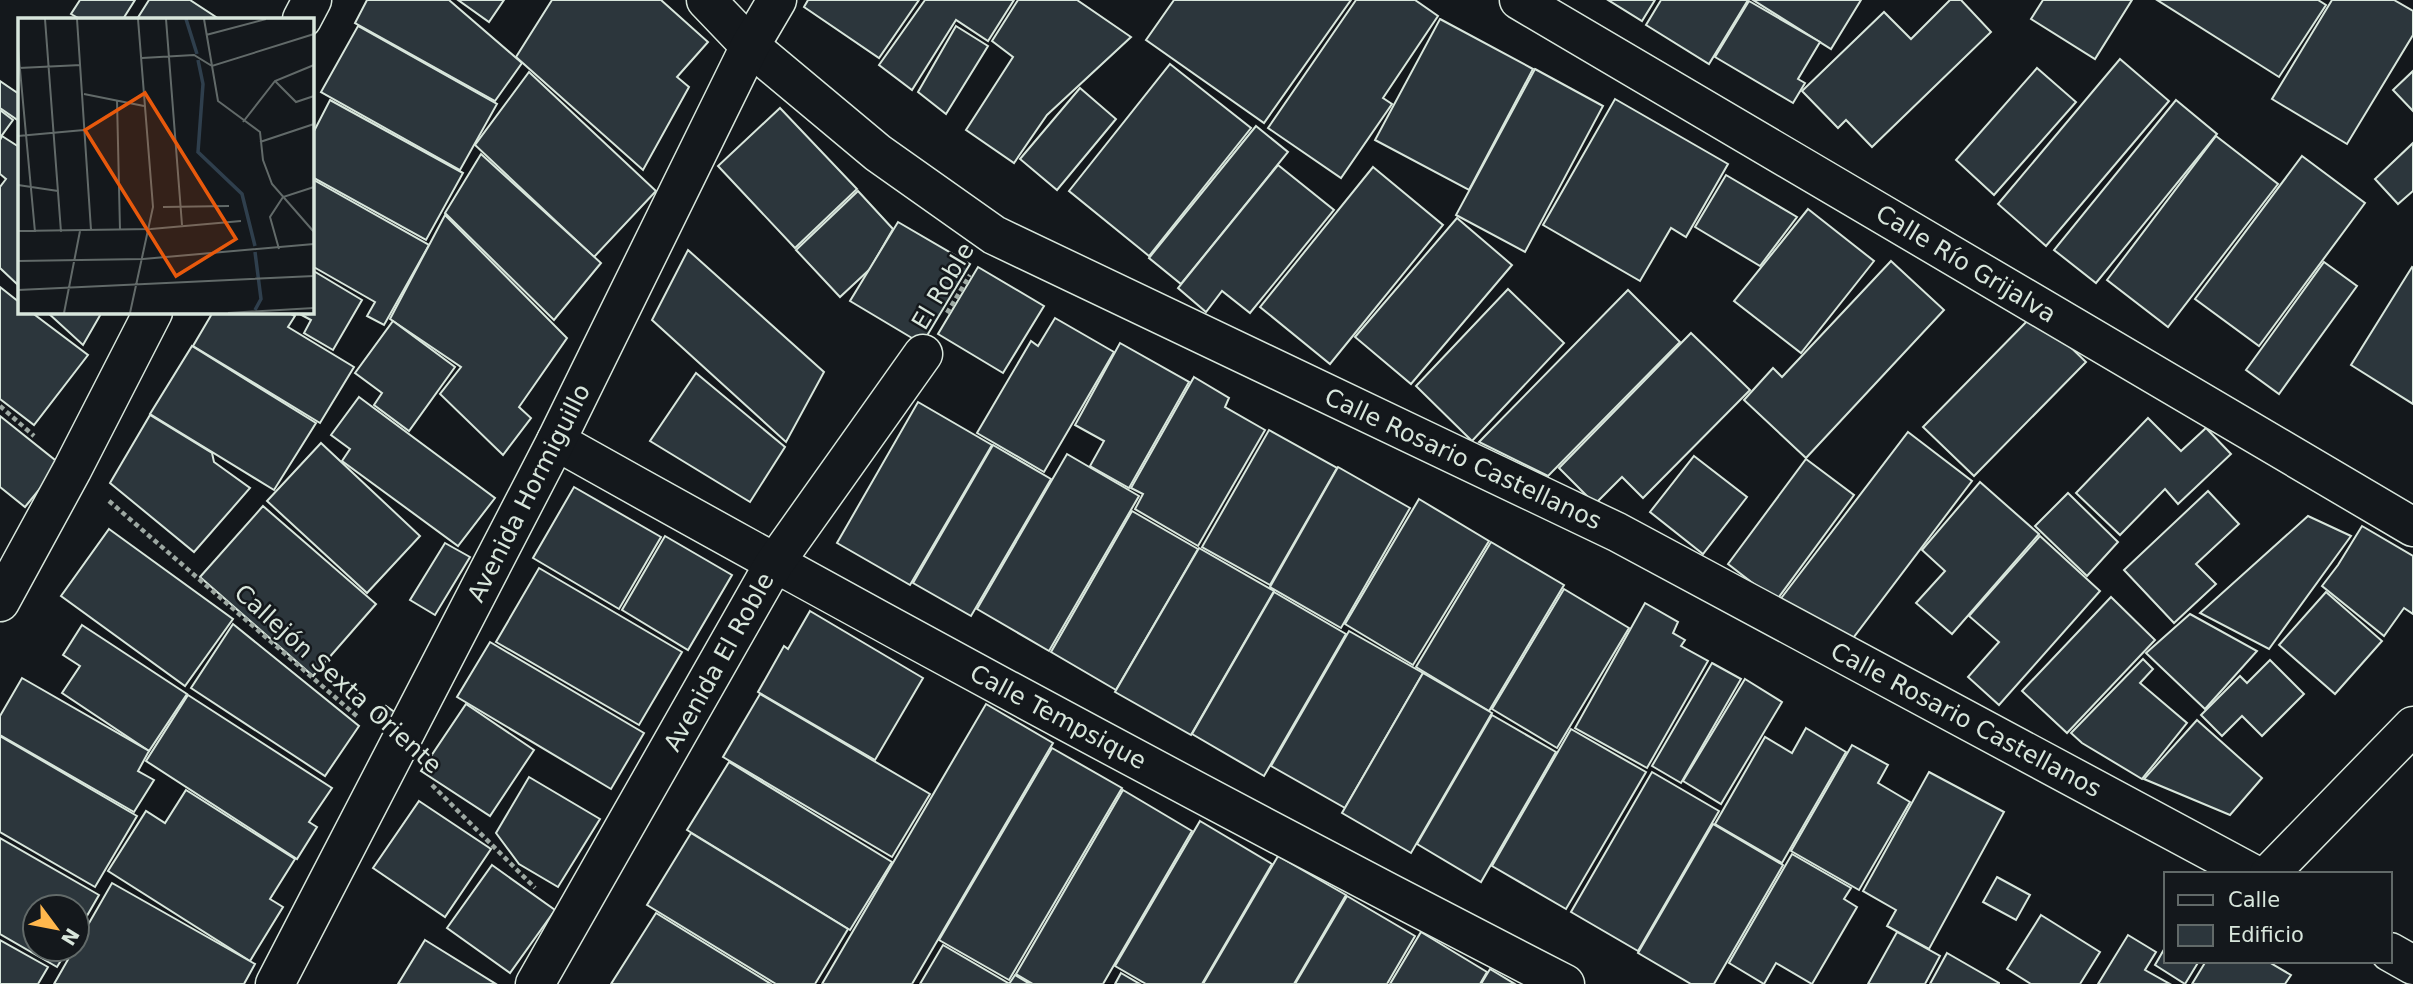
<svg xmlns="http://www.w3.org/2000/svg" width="2413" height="984" font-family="'DejaVu Sans',sans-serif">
<rect width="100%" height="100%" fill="#14181c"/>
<g fill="#2c363c" stroke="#d8e6dc" stroke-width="2">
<path d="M 80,0 L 135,0 L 123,19 L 80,19 L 71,14 Z"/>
<path d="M 149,0 L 190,0 L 219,19 L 137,19 Z"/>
<path d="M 367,0 L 449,0 L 522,63 L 495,101 L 355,23 Z"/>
<path d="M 458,0 L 504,0 L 489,22 Z"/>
<path d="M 552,0 L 661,0 L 708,42 L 677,77 L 689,87 L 643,170 L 516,57 Z"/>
<path d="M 808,0 L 919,0 L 879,58 L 804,7 Z"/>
<path d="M 925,0 L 1014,0 L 988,41 L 956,20 L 912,90 L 879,65 Z"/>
<path d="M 1018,0 L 1077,0 L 1131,37 L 1047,115 L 1014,163 L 966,130 L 1013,57 L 992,41 Z"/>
<path d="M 1174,0 L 1351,0 L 1264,123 L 1146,40 Z"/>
<path d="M 1356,0 L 1415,0 L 1438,16 L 1383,98 L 1392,104 L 1341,178 L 1268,128 Z"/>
<path d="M 1608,0 L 1655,0 L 1642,21 Z"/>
<path d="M 1661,0 L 1748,0 L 1709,64 L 1646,25 Z"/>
<path d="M 1753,0 L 1861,0 L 1831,49 Z"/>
<path d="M 1950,0 L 1961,0 L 1991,32 L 1872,147 L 1846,120 L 1838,128 L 1802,91 L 1884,12 L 1911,39 Z"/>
<path d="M 2043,0 L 2132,0 L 2095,59 L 2031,19 Z"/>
<path d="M 2157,0 L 2318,0 L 2326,5 L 2279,77 Z"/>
<path d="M 2332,0 L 2394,0 L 2413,11 L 2413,35 L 2347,144 L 2272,99 Z"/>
<path d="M 1749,1 L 1820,42 L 1798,79 L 1805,83 L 1793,103 L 1715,57 Z"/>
<path d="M 1440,19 L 1533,69 L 1469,190 L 1375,140 Z"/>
<path d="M 358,26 L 497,104 L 460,170 L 321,92 Z"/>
<path d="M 956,26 L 988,46 L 946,114 L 918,92 Z"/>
<path d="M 2120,59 L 2169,101 L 2046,246 L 1998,204 Z"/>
<path d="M 1170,64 L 1251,128 L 1149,256 L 1069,191 Z"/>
<path d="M 2037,68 L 2076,102 L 1994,195 L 1956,160 Z"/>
<path d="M 1535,69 L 1603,106 L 1525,252 L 1456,215 Z"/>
<path d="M 2413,71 L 2413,111 L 2393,90 Z"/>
<path d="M 529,72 L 656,191 L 594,257 L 475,145 Z"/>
<path d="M 0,81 L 19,94 L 19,121 L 0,108 Z"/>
<path d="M 1080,88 L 1116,119 L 1057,190 L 1020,159 Z"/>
<path d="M 1615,99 L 1728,164 L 1686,237 L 1671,228 L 1640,281 L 1543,225 Z"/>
<path d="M 330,100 L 463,173 L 426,240 L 312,177 L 312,135 Z"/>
<path d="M 2176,100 L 2217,134 L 2096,283 L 2054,250 Z"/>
<path d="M 780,108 L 857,189 L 795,248 L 718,166 Z"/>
<path d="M 0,110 L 13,120 L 0,138 Z"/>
<path d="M 1256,126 L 1288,152 L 1181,284 L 1149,258 Z"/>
<path d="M 2,136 L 19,147 L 19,286 L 0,268 L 0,187 L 6,179 L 0,174 L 0,140 Z"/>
<path d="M 2216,136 L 2278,184 L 2168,327 L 2107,280 Z"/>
<path d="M 2413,143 L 2413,191 L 2398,204 L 2375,179 Z"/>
<path d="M 481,154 L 601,263 L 554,320 L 445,213 Z"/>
<path d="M 2302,156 L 2365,203 L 2259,346 L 2195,299 Z"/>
<path d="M 1278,165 L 1334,210 L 1250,313 L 1222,291 L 1206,312 L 1178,288 Z"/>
<path d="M 1373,167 L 1443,225 L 1330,364 L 1260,307 Z"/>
<path d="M 1726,175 L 1797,217 L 1760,266 L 1695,227 Z"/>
<path d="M 312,179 L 429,245 L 384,325 L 367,316 L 375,302 L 312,266 Z"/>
<path d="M 858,191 L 893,229 L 870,269 L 840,297 L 796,250 Z"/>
<path d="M 1808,209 L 1874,261 L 1801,353 L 1734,301 Z"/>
<path d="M 445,215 L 567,338 L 519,407 L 531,418 L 503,455 L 440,394 L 461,367 L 390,319 Z"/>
<path d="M 1457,218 L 1512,265 L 1411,384 L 1355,337 Z"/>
<path d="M 898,222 L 970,264 L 922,344 L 850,301 Z"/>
<path d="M 688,250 L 824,372 L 786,442 L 652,320 Z"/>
<path d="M 1891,261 L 1944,310 L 1806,458 L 1744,400 L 1773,368 L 1782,377 Z"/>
<path d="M 2324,262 L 2357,286 L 2279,394 L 2246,370 Z"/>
<path d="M 978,267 L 1044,306 L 1003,373 L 938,334 Z"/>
<path d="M 2412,267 L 2413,268 L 2413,404 L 2351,365 Z"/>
<path d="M 312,270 L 362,300 L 333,350 L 304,333 L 311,320 L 296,312 L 312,312 Z"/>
<path d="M 0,287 L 19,302 L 19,312 L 31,312 L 88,355 L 34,425 L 0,399 Z"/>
<path d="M 1508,289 L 1564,343 L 1472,441 L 1416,386 Z"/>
<path d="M 1628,290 L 1680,342 L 1548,476 L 1479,442 Z"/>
<path d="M 47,312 L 102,312 L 83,345 Z"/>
<path d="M 213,312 L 287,312 L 295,316 L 288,327 L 354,367 L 320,423 L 193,346 Z"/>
<path d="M 2035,313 L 2086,362 L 1974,476 L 1923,427 Z"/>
<path d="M 1055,318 L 1114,352 L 1044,472 L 977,433 L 1031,341 L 1038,346 Z"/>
<path d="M 393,321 L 455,367 L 409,431 L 374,405 L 382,393 L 355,373 Z"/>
<path d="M 1691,333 L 1750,390 L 1643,498 L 1622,477 L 1595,504 L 1559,468 Z"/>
<path d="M 1120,343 L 1189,382 L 1129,488 L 1090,466 L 1104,441 L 1075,425 Z"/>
<path d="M 192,346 L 316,423 L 274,490 L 150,414 Z"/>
<path d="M 696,373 L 785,447 L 750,502 L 650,441 Z"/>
<path d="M 1194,377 L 1229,398 L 1225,407 L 1265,430 L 1198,546 L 1135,509 L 1143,494 L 1131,488 Z"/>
<path d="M 359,397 L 495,498 L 458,546 L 342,461 L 350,449 L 331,435 Z"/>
<path d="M 918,402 L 992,445 L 910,585 L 837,543 Z"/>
<path d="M 150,415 L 212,453 L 214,462 L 250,488 L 194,552 L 110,483 Z"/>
<path d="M 0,416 L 60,464 L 25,507 L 0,487 Z"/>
<path d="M 2148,418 L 2181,451 L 2206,428 L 2231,454 L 2178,504 L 2165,489 L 2120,535 L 2076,493 Z"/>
<path d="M 1269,430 L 1337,468 L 1270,585 L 1202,547 Z"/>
<path d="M 1908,432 L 1972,481 L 1844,650 L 1779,601 Z"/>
<path d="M 321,443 L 420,536 L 367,593 L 267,501 Z"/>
<path d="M 993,445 L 1051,479 L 971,616 L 913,583 Z"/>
<path d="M 1067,454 L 1139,496 L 1049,651 L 977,609 Z"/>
<path d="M 1694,456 L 1747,497 L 1703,554 L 1650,512 Z"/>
<path d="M 1806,459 L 1854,495 L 1776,601 L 1728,564 Z"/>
<path d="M 1338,467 L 1410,508 L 1341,628 L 1270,587 Z"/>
<path d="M 1980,482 L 2039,534 L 1952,634 L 1916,603 L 1945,571 L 1922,550 Z"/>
<path d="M 574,487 L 661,537 L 619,609 L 533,558 Z"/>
<path d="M 2208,491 L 2239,524 L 2196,564 L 2216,584 L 2174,623 L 2124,570 Z"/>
<path d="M 2068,493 L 2118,542 L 2087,576 L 2035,526 Z"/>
<path d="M 1419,499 L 1489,541 L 1413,665 L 1345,624 Z"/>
<path d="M 263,506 L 376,604 L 313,676 L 200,577 Z"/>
<path d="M 1132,511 L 1198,549 L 1116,690 L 1051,652 Z"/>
<path d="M 2308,516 L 2351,536 L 2269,649 L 2200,613 Z"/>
<path d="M 2362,526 L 2413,556 L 2413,614 L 2404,608 L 2384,636 L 2322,586 L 2338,565 Z"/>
<path d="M 109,529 L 233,619 L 185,686 L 61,596 Z"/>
<path d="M 665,536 L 732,575 L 688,650 L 622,610 Z"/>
<path d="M 2040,536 L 2100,591 L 1999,705 L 1968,677 L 1999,642 L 1969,616 Z"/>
<path d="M 1491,542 L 1564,585 L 1489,711 L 1416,667 Z"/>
<path d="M 445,543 L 470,557 L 435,615 L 410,600 Z"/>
<path d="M 1199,548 L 1274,591 L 1191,735 L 1115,692 Z"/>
<path d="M 539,568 L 682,652 L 639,725 L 496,642 Z"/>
<path d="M 1564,589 L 1629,628 L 1557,748 L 1492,709 Z"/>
<path d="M 1274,592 L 1346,634 L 1264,776 L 1192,734 Z"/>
<path d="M 2326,592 L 2382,641 L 2335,694 L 2279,645 Z"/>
<path d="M 2111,597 L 2155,640 L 2067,733 L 2022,691 Z"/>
<path d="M 1645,603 L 1678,622 L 1673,633 L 1685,640 L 1681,646 L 1708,661 L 1647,768 L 1575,728 Z"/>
<path d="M 810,611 L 923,678 L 875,760 L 758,692 L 784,646 L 788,649 Z"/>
<path d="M 2190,614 L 2257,651 L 2205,709 L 2146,653 Z"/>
<path d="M 233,624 L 359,726 L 325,776 L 191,688 Z"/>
<path d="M 82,625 L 187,694 L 149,751 L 62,693 L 80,666 L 63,655 Z"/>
<path d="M 1349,631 L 1423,673 L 1345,808 L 1271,766 Z"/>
<path d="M 490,642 L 644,733 L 611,789 L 457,697 Z"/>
<path d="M 2143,659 L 2153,669 L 2140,683 L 2187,723 L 2142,779 L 2082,743 L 2071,733 Z"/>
<path d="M 2270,660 L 2304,694 L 2262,736 L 2242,716 L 2222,736 L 2201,715 L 2240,676 L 2247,683 Z"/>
<path d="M 1712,663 L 1741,679 L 1681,783 L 1652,766 Z"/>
<path d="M 1423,673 L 1492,713 L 1411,853 L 1342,813 Z"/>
<path d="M 22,678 L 149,751 L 138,771 L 154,780 L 134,812 L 0,735 L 0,716 Z"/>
<path d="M 1745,679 L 1782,702 L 1721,804 L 1683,781 Z"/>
<path d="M 760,694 L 930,794 L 892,857 L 723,757 Z"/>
<path d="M 188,695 L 332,788 L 309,822 L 317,827 L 297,859 L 146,761 Z"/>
<path d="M 466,704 L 534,750 L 490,816 L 421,771 Z"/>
<path d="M 986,704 L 1053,743 L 912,984 L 822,984 Z"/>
<path d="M 386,706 L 403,718 L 393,732 L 377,721 Z"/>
<path d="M 1492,715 L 1556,752 L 1481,882 L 1417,844 Z"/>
<path d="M 2197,720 L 2262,778 L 2230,815 L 2144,779 Z"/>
<path d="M 1806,728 L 1846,752 L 1782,863 L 1715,824 L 1765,737 L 1792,753 Z"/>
<path d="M 1571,729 L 1646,772 L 1566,909 L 1492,866 Z"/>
<path d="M 0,736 L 137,816 L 95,887 L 0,832 Z"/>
<path d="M 1852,745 L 1888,765 L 1878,783 L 1910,802 L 1859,890 L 1791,851 Z"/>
<path d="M 1052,748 L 1122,788 L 1009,980 L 939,940 Z"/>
<path d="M 729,762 L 892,862 L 850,930 L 687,830 Z"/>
<path d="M 1652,772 L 1719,811 L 1638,951 L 1571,912 Z"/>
<path d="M 1929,772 L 2004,812 L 1929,949 L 1887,926 L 1896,910 L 1863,891 Z"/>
<path d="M 529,777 L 600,819 L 558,887 L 519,864 L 496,833 Z"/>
<path d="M 186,790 L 295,859 L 270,899 L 283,907 L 250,961 L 108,871 L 146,811 L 165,823 Z"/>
<path d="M 1123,790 L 1192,831 L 1103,984 L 1033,984 L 1016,974 Z"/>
<path d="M 419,801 L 491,849 L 445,917 L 373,868 Z"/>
<path d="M 1200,821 L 1272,864 L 1202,984 L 1146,984 L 1115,966 Z"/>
<path d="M 1713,824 L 1783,865 L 1714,984 L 1691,984 L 1638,953 Z"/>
<path d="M 691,833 L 848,929 L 815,984 L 776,984 L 647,905 Z"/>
<path d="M 0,838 L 99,895 L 77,933 L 77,907 L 35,907 L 35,949 L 68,949 L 57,967 L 0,934 Z"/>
<path d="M 1792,854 L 1851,888 L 1844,899 L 1857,907 L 1812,984 L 1776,963 L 1764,984 L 1729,963 Z"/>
<path d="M 1278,856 L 1346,895 L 1294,984 L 1203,984 Z"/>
<path d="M 492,865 L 555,910 L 510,973 L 447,928 Z"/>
<path d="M 1997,877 L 2030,895 L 2016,920 L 1983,902 Z"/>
<path d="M 112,883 L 255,964 L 244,984 L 54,984 L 74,949 L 77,949 L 77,944 Z"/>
<path d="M 1347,896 L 1415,936 L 1387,984 L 1295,984 Z"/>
<path d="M 656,913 L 771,984 L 611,984 Z"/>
<path d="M 2041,915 L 2100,952 L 2080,984 L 2031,984 L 2007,969 Z"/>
<path d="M 1421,932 L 1487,972 L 1480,984 L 1390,984 Z"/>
<path d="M 1897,932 L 1940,956 L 1925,984 L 1868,984 Z"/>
<path d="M 2128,935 L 2156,952 L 2145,970 L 2170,984 L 2098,984 Z"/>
<path d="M 0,940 L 48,967 L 38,984 L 0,984 Z"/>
<path d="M 425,940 L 496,984 L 398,984 Z"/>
<path d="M 943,945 L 1008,983 L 1007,984 L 920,984 Z"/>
<path d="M 2166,946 L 2166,961 L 2199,961 L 2185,984 L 2155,965 Z"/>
<path d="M 1947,953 L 1999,983 L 1999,984 L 1930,984 Z"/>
<path d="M 2206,961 L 2267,961 L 2291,975 L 2285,984 L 2192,984 Z"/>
<path d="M 1490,969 L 1515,984 L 1481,984 Z"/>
<path d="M 1121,973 L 1140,984 L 1115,984 Z"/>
<path d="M 1015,975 L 1030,984 L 1009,984 Z"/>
</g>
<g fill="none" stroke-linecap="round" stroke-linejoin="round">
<g stroke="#d8e6dc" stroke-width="41">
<g id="minor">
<path d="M 706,0 L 750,46 L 878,153 L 994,235 L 1617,532 L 2253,874"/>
<path d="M 1519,0 L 2413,527"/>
<path d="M 302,19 L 312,0"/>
<path d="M 556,441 C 889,628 1225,809 1565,984"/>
<path d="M 0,602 L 72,470 L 153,312"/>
<path d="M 2269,874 L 2413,726"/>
<path d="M 2390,952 L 2413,965"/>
<path d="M 275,984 L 556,441 L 750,46 L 777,0"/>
<path d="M 535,984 L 774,564 L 923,354"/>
</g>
</g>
<g stroke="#9da8a2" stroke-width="4.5" stroke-dasharray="5 3.5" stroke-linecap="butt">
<path d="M 947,313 L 970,275"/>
<path d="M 0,406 L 34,436"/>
<path d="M 109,501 L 359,718"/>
<path d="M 432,785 L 535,888"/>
</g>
<use href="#minor" stroke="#14181c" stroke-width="38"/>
</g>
<g text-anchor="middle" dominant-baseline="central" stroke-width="5" stroke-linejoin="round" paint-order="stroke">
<g font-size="24" fill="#d8e6dc" stroke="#14181c">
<text transform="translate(1966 264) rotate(31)">Calle Río Grijalva</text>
<text transform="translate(943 286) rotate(-59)">El Roble</text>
<text transform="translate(1463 459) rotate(25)">Calle Rosario Castellanos</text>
<text transform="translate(529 493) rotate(-63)">Avenida Hormiguillo</text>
<text transform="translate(719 662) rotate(-61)">Avenida El Roble</text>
<text transform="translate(338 679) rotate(42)">Callejón Sexta Oriente</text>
<text transform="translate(1058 717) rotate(28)">Calle Tempsique</text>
<text transform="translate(1966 720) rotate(28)">Calle Rosario Castellanos</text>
</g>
</g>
<g transform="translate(18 18)">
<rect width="296" height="296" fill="#14181c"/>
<path fill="none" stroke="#2f3f4d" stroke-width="3.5" d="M 168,1 L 179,36M 180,42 L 185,66 L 180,134 L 224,176 L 237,228M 237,292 L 243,281 L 237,234"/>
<path fill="none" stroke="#626a69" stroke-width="2" d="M 27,1 L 43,214M 59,1 L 73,212M 148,1 L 164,207M 186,1 L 200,83 L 242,114 L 245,142 L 254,166 L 296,214M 188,17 L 248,1M 0,30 L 17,214M 124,40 L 176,37 L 194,48 L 296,16M 1,50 L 63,47M 257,63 L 278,84 L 296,78M 66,76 L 126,88M 99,82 L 102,212M 225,104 L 257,63 L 296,47M 0,118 L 66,112M 242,124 L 296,106M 0,167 L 40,173M 145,189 L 211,188M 0,213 L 133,211 L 223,203M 261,231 L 252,199 L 265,179 L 296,169M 0,243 L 125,241 L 296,226M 0,272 L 296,258M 46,295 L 62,213M 112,295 L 135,189 L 120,1M 210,295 L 296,290"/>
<path fill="#e8590c" fill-opacity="0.15" stroke="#e8590c" stroke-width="3.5" d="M 127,75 L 218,221 L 158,258 L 67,112 Z"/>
<rect width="296" height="296" fill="none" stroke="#d8e6dc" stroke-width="3.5"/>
</g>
<rect x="2164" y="872" width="228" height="91" fill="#14181c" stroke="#626a69" stroke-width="2"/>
<rect x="2178" y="895" width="35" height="10" fill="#14181c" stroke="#626a69" stroke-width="2"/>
<text x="2228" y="907" font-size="21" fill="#d8e6dc">Calle</text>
<rect x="2178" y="925" width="35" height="21" fill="#2c363c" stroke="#626a69" stroke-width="2"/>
<text x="2228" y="942" font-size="21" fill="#d8e6dc">Edificio</text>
<g transform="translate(56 928) rotate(122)"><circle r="33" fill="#14181c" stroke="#626a69" stroke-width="2"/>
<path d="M0-5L12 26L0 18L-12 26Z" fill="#ffb74d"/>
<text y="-10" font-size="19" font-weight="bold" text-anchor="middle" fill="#d8e6dc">N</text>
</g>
</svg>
